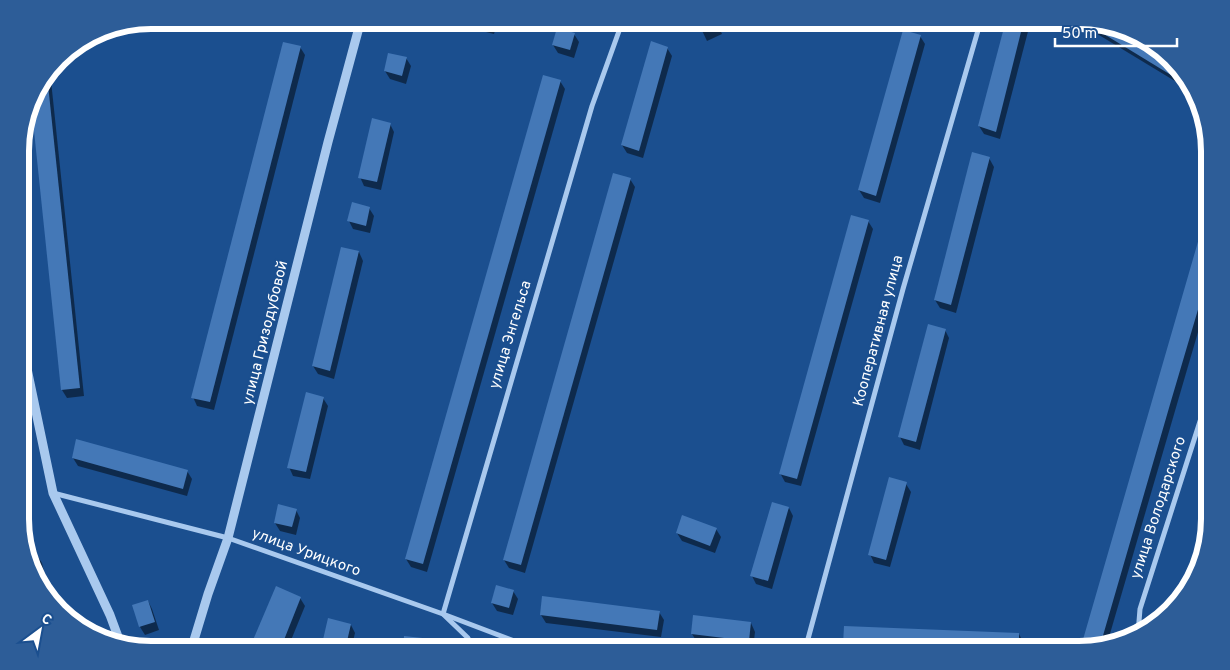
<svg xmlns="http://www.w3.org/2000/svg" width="1230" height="670" font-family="Overpass,sans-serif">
<rect width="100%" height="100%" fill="#1b4f8f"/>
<g fill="#0007">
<path d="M 474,20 L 498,20 L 494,34 L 478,30 L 473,22 Z"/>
<path d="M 697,20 L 716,20 L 722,34 L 707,41 Z"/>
<path d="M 1007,20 L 1031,20 L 1000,139 L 984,134 L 979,126 Z"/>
<path d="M 1090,23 L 1144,37 L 1188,79 L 1193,92 L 1094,32 Z"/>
<path d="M 574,34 L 579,42 L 574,58 L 558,53 L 553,45 Z"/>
<path d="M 920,36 L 925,44 L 880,203 L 864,198 L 859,190 Z"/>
<path d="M 300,47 L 305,55 L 214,410 L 197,406 L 193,397 Z"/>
<path d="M 667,48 L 672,56 L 643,158 L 627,153 L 622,145 Z"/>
<path d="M 406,58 L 411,66 L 406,84 L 390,79 L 385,71 Z"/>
<path d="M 50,71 L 84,396 L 67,398 L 62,390 L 32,100 L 34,93 Z"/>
<path d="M 560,81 L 565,89 L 427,572 L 411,567 L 406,559 Z"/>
<path d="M 390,124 L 394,132 L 381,190 L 364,186 L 360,177 Z"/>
<path d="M 989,158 L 994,167 L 956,313 L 940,308 L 935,300 Z"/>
<path d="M 630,179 L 635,187 L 525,573 L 509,568 L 504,560 Z"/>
<path d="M 1210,207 L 1210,291 L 1107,644 L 1087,650 L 1081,649 Z"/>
<path d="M 369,208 L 374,216 L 370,233 L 353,229 L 349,221 Z"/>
<path d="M 868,221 L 873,229 L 801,486 L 785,482 L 780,473 Z"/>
<path d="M 342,249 L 359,252 L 363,261 L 334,379 L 318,374 L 313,366 Z"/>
<path d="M 945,330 L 949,338 L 920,450 L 904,445 L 900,437 Z"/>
<path d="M 323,398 L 328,406 L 310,479 L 293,476 L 289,467 Z"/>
<path d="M 73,458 L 187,471 L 192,479 L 187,496 L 78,466 Z"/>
<path d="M 906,484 L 911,492 L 890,567 L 874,563 L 870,554 Z"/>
<path d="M 789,508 L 793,516 L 772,589 L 756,584 L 752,576 Z"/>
<path d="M 296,510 L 300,518 L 296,535 L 280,531 L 275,523 Z"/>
<path d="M 716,529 L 721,537 L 715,553 L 682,541 L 677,533 Z"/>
<path d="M 35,552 L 42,563 L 46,580 L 42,581 L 49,598 L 42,591 L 28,554 Z"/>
<path d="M 513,591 L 518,599 L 513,615 L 497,611 L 492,603 Z"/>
<path d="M 300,598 L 305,606 L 287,650 L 264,650 L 259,648 L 255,640 Z"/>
<path d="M 148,601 L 152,609 L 159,630 L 145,635 L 140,627 Z"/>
<path d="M 659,612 L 664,620 L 661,637 L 546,623 L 541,615 Z"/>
<path d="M 751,623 L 755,632 L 753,649 L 697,642 L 692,634 Z"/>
<path d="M 351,625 L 355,633 L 351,650 L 327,650 L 323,644 Z"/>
<path d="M 1019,634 L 1023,642 L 1023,650 L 848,650 L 845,644 Z"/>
</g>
<g fill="#4478b7">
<path d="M 1006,20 L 1024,20 L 996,132 L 978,126 Z"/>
<path d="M 1095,24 L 1144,37 L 1188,78 L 1184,83 L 1094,28 Z"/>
<path d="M 557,28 L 575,33 L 570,50 L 552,45 Z"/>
<path d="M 903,30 L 921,35 L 876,196 L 858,190 Z"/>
<path d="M 651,41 L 668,47 L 639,151 L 621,145 Z"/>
<path d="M 283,42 L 301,46 L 210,402 L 191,398 Z"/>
<path d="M 388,53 L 407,57 L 402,76 L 384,71 Z"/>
<path d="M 47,75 L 80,388 L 61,390 L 31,102 L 34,93 Z"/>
<path d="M 543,75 L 561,80 L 423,564 L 405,559 Z"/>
<path d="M 372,118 L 391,123 L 377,182 L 358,178 Z"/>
<path d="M 972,152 L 990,157 L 951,305 L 934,300 Z"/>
<path d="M 613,173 L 631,178 L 521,565 L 503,560 Z"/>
<path d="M 352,202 L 370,207 L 366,226 L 347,221 Z"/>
<path d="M 1206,214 L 1210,215 L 1210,269 L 1171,401 L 1100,646 L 1087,650 L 1080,650 Z"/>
<path d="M 851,215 L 869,220 L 797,479 L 779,474 Z"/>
<path d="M 341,247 L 359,251 L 330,371 L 312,366 Z"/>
<path d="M 928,324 L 946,329 L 916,442 L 898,437 Z"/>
<path d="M 306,392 L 324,397 L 306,472 L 287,468 Z"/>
<path d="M 76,439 L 188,470 L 183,489 L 72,458 Z"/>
<path d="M 889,477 L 907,482 L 886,560 L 868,555 Z"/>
<path d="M 772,502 L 789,507 L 768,581 L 750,576 Z"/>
<path d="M 278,504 L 297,509 L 292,527 L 274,523 Z"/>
<path d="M 682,515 L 717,528 L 710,546 L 676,533 Z"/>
<path d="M 496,585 L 514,590 L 509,608 L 491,603 Z"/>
<path d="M 276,586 L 301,597 L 280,650 L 253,640 Z"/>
<path d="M 542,596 L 660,611 L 657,630 L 540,615 Z"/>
<path d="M 148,600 L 155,622 L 139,627 L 132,605 Z"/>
<path d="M 693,615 L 751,622 L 749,641 L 691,634 Z"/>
<path d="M 328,618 L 351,624 L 345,650 L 322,644 Z"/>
<path d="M 844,626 L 1019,633 L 1019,650 L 972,650 L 843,645 Z"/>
<path d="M 404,636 L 450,641 L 449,650 L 403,650 Z"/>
</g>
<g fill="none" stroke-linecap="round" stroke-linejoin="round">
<g stroke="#a9c9ee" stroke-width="5">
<path d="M 53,493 L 228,538 L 443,614 L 533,648 L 546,650"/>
<path d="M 1138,634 L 1140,609 L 1210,390"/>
<path d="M 470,650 L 468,638 L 443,614 L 592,106 L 623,20"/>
<path d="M 805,650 L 903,289 L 981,20"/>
</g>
<g stroke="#a9c9ee" stroke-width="9">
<path d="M 21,340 L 53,493 L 110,615 L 120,642"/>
<path d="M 191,650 L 208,594 L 228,538 L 328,142 L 361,20"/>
</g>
</g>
<g text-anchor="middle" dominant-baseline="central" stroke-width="4" stroke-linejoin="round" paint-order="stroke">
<g font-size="15" fill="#fff" stroke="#1b4f8f">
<text transform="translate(879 331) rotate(-75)">Кооперативная улица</text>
<text transform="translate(266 333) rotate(-76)">улица Гризодубовой</text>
<text transform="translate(511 335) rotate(-73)">улица Энгельса</text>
<text transform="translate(1159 508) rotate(-72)">улица Володарского</text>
<text transform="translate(306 553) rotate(20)">улица Урицкого</text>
</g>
</g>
<path d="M0 0H1230V670H0ZM151 29H1079A122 122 0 0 1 1201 151V519A122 122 0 0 1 1079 641H151A122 122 0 0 1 29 519V151A122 122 0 0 1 151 29Z" fill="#2d5d98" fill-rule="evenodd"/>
<path fill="none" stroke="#fff" stroke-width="6" d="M151 29H1079A122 122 0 0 1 1201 151V519A122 122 0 0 1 1079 641H151A122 122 0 0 1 29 519V151A122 122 0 0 1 151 29Z"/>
<g transform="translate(40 630) rotate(32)" stroke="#1b4f8f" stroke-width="4" paint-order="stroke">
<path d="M0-4L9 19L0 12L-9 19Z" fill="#ffffff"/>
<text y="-8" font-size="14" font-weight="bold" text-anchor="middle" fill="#ffffff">С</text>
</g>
<path d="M1055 38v8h122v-8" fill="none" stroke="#ffffff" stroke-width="2.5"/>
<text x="1062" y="38" font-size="15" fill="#ffffff" stroke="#1b4f8f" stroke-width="4" paint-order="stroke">50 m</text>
</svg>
